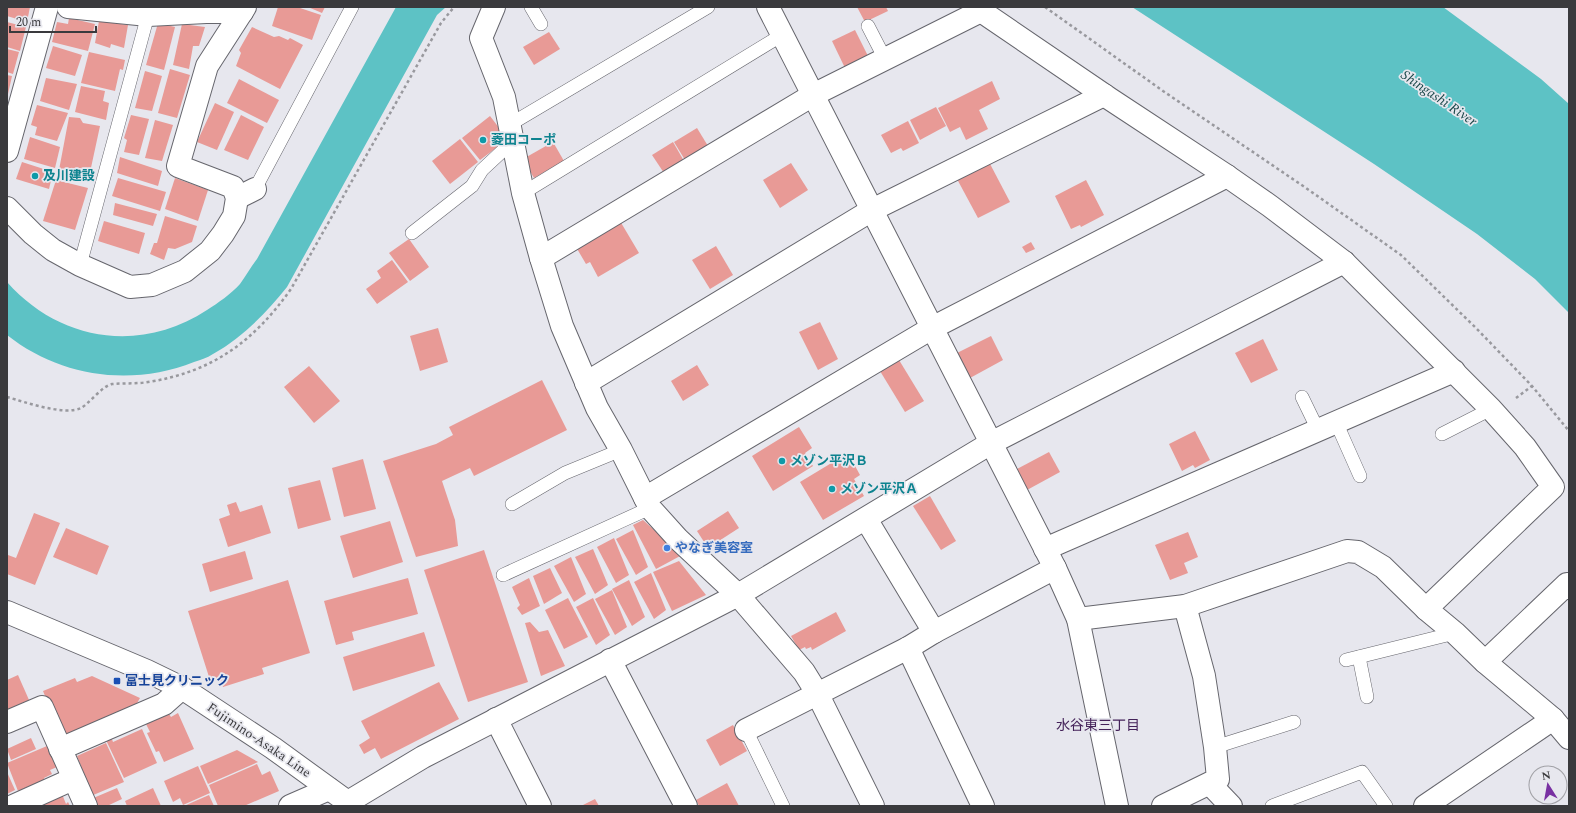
<svg xmlns="http://www.w3.org/2000/svg" width="1576" height="813" font-family="Spectral,'Noto Sans JP',serif">
<rect width="100%" height="100%" fill="#e7e7ee"/>
<g fill="#5dc2c5">
<path d="M 396,7 L 446,7 L 437,15 L 287,287 C 266,313 243,337 213,354 C 207,358 200,360 194,362 C 131,387 60,377 7,335 L 7,282 C 59,341 140,354 207,310 C 218,303 231,294 240,284 C 246,276 251,267 257,259 Z"/>
<path d="M 1132,7 L 1443,7 L 1541,79 L 1569,104 L 1569,313 L 1535,279 L 1477,234 L 1374,164 Z"/>
</g>
<g fill="#e89a96">
<path d="M 7,7 L 30,7 L 27,22 L 7,16 Z"/>
<path d="M 278,7 L 297,7 L 321,15 L 312,40 L 272,26 Z"/>
<path d="M 308,7 L 325,7 L 322,13 Z"/>
<path d="M 857,7 L 886,7 L 888,11 L 865,22 Z"/>
<path d="M 69,18 L 95,24 L 88,51 L 52,42 L 57,22 L 68,24 Z"/>
<path d="M 99,21 L 128,25 L 124,48 L 111,44 L 110,48 L 95,43 Z"/>
<path d="M 7,22 L 26,27 L 20,51 L 7,47 Z"/>
<path d="M 158,23 L 175,27 L 164,70 L 146,65 Z"/>
<path d="M 182,24 L 205,27 L 199,46 L 193,46 L 189,69 L 173,65 Z"/>
<path d="M 252,27 L 274,37 L 279,36 L 288,40 L 290,38 L 303,45 L 280,89 L 236,66 L 241,53 L 239,50 Z"/>
<path d="M 855,30 L 868,56 L 845,68 L 832,41 Z"/>
<path d="M 549,32 L 560,49 L 534,65 L 523,47 Z"/>
<path d="M 53,46 L 82,55 L 75,76 L 46,68 Z"/>
<path d="M 7,49 L 19,52 L 13,74 L 7,72 Z"/>
<path d="M 89,52 L 125,60 L 123,70 L 120,69 L 115,91 L 81,83 Z"/>
<path d="M 170,69 L 190,75 L 177,118 L 158,113 Z"/>
<path d="M 145,71 L 162,76 L 152,111 L 135,108 Z"/>
<path d="M 7,75 L 12,76 L 8,94 L 7,94 Z"/>
<path d="M 46,78 L 77,84 L 69,110 L 40,101 Z"/>
<path d="M 239,79 L 279,100 L 267,123 L 227,103 Z"/>
<path d="M 992,81 L 1000,99 L 979,110 L 988,129 L 966,140 L 960,127 L 950,132 L 938,108 Z"/>
<path d="M 81,86 L 105,91 L 103,101 L 109,103 L 106,120 L 75,112 Z"/>
<path d="M 215,103 L 234,112 L 217,150 L 197,142 Z"/>
<path d="M 37,105 L 68,113 L 57,141 L 35,135 L 37,127 L 31,125 Z"/>
<path d="M 936,107 L 946,126 L 920,140 L 910,120 Z"/>
<path d="M 131,115 L 149,119 L 139,155 L 124,152 L 127,140 L 124,138 Z"/>
<path d="M 241,115 L 264,127 L 248,160 L 224,150 Z"/>
<path d="M 490,116 L 503,133 L 499,135 L 504,142 L 480,160 L 462,138 Z"/>
<path d="M 69,117 L 80,118 L 83,123 L 100,126 L 89,177 L 59,170 Z"/>
<path d="M 155,120 L 173,125 L 162,161 L 145,158 Z"/>
<path d="M 908,121 L 919,143 L 903,151 L 901,148 L 891,153 L 881,135 Z"/>
<path d="M 697,128 L 708,146 L 685,160 L 674,142 Z"/>
<path d="M 30,137 L 60,147 L 55,168 L 24,159 Z"/>
<path d="M 460,139 L 478,162 L 450,184 L 432,161 Z"/>
<path d="M 553,142 L 564,161 L 534,178 L 523,159 Z"/>
<path d="M 673,142 L 684,161 L 664,173 L 652,155 Z"/>
<path d="M 120,157 L 162,171 L 158,186 L 117,173 Z"/>
<path d="M 22,162 L 53,172 L 49,189 L 16,179 Z"/>
<path d="M 989,162 L 1010,202 L 978,218 L 957,179 Z"/>
<path d="M 791,163 L 808,190 L 780,208 L 763,180 Z"/>
<path d="M 118,178 L 166,192 L 160,211 L 112,196 Z"/>
<path d="M 175,178 L 208,190 L 198,221 L 165,209 Z"/>
<path d="M 56,180 L 88,188 L 75,230 L 43,221 Z"/>
<path d="M 1086,180 L 1104,215 L 1081,227 L 1080,225 L 1071,229 L 1055,196 Z"/>
<path d="M 115,203 L 157,214 L 153,226 L 113,215 Z"/>
<path d="M 165,216 L 197,226 L 192,242 L 175,249 L 168,248 L 164,260 L 150,254 L 154,243 L 157,243 Z"/>
<path d="M 104,221 L 145,233 L 139,254 L 98,241 Z"/>
<path d="M 620,221 L 639,253 L 598,277 L 590,262 L 586,264 L 576,247 Z"/>
<path d="M 409,239 L 429,267 L 410,281 L 389,253 Z"/>
<path d="M 1031,242 L 1035,249 L 1026,253 L 1022,247 Z"/>
<path d="M 716,246 L 733,275 L 710,289 L 692,260 Z"/>
<path d="M 392,260 L 408,282 L 377,304 L 366,289 L 381,278 L 377,271 Z"/>
<path d="M 820,322 L 838,359 L 818,370 L 799,332 Z"/>
<path d="M 438,328 L 448,362 L 420,371 L 410,336 Z"/>
<path d="M 991,336 L 1003,360 L 970,378 L 957,353 Z"/>
<path d="M 1263,339 L 1278,370 L 1251,383 L 1235,353 Z"/>
<path d="M 899,360 L 924,401 L 905,412 L 880,371 Z"/>
<path d="M 697,365 L 709,385 L 683,401 L 671,381 Z"/>
<path d="M 309,366 L 340,401 L 314,423 L 284,387 Z"/>
<path d="M 542,380 L 567,430 L 474,476 L 470,468 L 442,481 L 455,520 L 458,546 L 416,557 L 383,461 L 436,444 L 453,435 L 449,427 Z"/>
<path d="M 799,427 L 812,448 L 805,453 L 813,466 L 773,491 L 752,456 Z"/>
<path d="M 1195,431 L 1210,460 L 1195,468 L 1193,465 L 1182,471 L 1169,444 Z"/>
<path d="M 1049,452 L 1060,472 L 1027,490 L 1017,469 Z"/>
<path d="M 848,453 L 860,475 L 854,479 L 864,496 L 823,520 L 800,482 Z"/>
<path d="M 363,459 L 376,509 L 344,517 L 332,468 Z"/>
<path d="M 320,480 L 331,520 L 298,529 L 288,488 Z"/>
<path d="M 930,496 L 956,541 L 941,550 L 913,506 Z"/>
<path d="M 236,502 L 240,512 L 262,505 L 271,533 L 228,547 L 219,519 L 230,515 L 227,505 Z"/>
<path d="M 728,511 L 739,528 L 708,548 L 697,531 Z"/>
<path d="M 34,513 L 60,523 L 35,585 L 7,574 L 8,555 L 16,558 Z"/>
<path d="M 643,520 L 682,555 L 656,569 L 633,525 Z"/>
<path d="M 390,521 L 403,562 L 353,578 L 340,536 Z"/>
<path d="M 66,528 L 109,546 L 97,575 L 53,557 Z"/>
<path d="M 633,530 L 648,567 L 636,575 L 616,539 Z"/>
<path d="M 1188,532 L 1198,557 L 1184,563 L 1188,573 L 1170,580 L 1155,545 Z"/>
<path d="M 614,538 L 629,575 L 616,583 L 597,547 Z"/>
<path d="M 593,549 L 608,585 L 595,594 L 575,557 Z"/>
<path d="M 484,550 L 528,682 L 468,702 L 424,570 Z"/>
<path d="M 245,551 L 253,579 L 210,592 L 202,564 Z"/>
<path d="M 571,557 L 586,594 L 574,602 L 554,566 Z"/>
<path d="M 679,561 L 706,595 L 672,611 L 653,572 Z"/>
<path d="M 550,568 L 562,593 L 544,604 L 533,576 Z"/>
<path d="M 651,573 L 666,610 L 654,619 L 634,582 Z"/>
<path d="M 408,578 L 418,614 L 352,632 L 354,640 L 336,645 L 324,601 Z"/>
<path d="M 529,578 L 540,606 L 522,615 L 517,608 L 520,605 L 512,587 Z"/>
<path d="M 288,580 L 310,653 L 262,668 L 264,674 L 223,687 L 219,677 L 210,680 L 188,611 Z"/>
<path d="M 629,580 L 645,617 L 632,626 L 612,589 Z"/>
<path d="M 612,590 L 627,627 L 615,635 L 595,599 Z"/>
<path d="M 568,598 L 588,637 L 564,649 L 545,610 Z"/>
<path d="M 593,598 L 610,635 L 596,645 L 576,607 Z"/>
<path d="M 836,612 L 846,631 L 812,650 L 811,647 L 806,649 L 805,647 L 799,650 L 791,636 Z"/>
<path d="M 530,622 L 539,632 L 548,630 L 565,666 L 541,676 L 525,623 Z"/>
<path d="M 424,632 L 435,666 L 353,691 L 343,657 Z"/>
<path d="M 18,675 L 29,700 L 7,710 L 7,680 Z"/>
<path d="M 92,676 L 140,698 L 136,705 L 71,735 L 60,732 L 43,691 L 75,678 L 77,682 Z"/>
<path d="M 439,682 L 459,719 L 381,759 L 375,748 L 364,754 L 359,745 L 370,738 L 361,721 Z"/>
<path d="M 178,713 L 194,749 L 164,762 L 159,751 L 156,752 L 147,733 L 150,732 L 146,724 L 169,714 L 171,717 Z"/>
<path d="M 733,725 L 747,751 L 720,766 L 706,740 Z"/>
<path d="M 142,729 L 157,763 L 124,778 L 106,740 L 111,737 L 113,742 Z"/>
<path d="M 31,738 L 36,749 L 11,760 L 7,749 Z"/>
<path d="M 106,743 L 124,782 L 91,796 L 78,767 L 81,766 L 77,756 Z"/>
<path d="M 47,746 L 57,767 L 50,770 L 52,774 L 44,778 L 44,780 L 18,791 L 7,763 Z"/>
<path d="M 237,750 L 258,762 L 208,784 L 200,766 Z"/>
<path d="M 257,764 L 262,775 L 270,771 L 279,791 L 244,806 L 218,806 L 209,785 Z"/>
<path d="M 198,766 L 210,793 L 183,805 L 180,798 L 173,802 L 164,781 Z"/>
<path d="M 7,772 L 15,790 L 7,794 Z"/>
<path d="M 727,783 L 739,806 L 699,806 L 696,800 Z"/>
<path d="M 117,788 L 122,799 L 107,806 L 94,806 L 91,799 Z"/>
<path d="M 153,788 L 161,806 L 127,806 L 125,801 Z"/>
<path d="M 62,794 L 66,804 L 68,802 L 70,806 L 36,806 Z"/>
<path d="M 209,795 L 214,806 L 184,806 Z"/>
<path d="M 595,799 L 599,806 L 581,806 Z"/>
</g>
<g fill="none" stroke-linecap="round" stroke-linejoin="round">
<g stroke="#66666d" stroke-width="14">
<g id="lane">
<path d="M 531,7 L 541,24"/>
<path d="M 868,26 L 885,59"/>
<path d="M 509,125 L 708,7"/>
<path d="M 255,189 L 352,7"/>
<path d="M 523,193 L 782,35"/>
<path d="M 412,233 L 472,186 L 482,170 L 512,142"/>
<path d="M 80,265 L 148,15"/>
<path d="M 1302,397 L 1318,430"/>
<path d="M 1336,422 L 1360,476"/>
<path d="M 1442,434 L 1491,409"/>
<path d="M 512,504 L 565,473 L 621,450"/>
<path d="M 503,575 L 650,508"/>
<path d="M 1359,657 L 1367,697"/>
<path d="M 1346,660 L 1455,633"/>
<path d="M 746,730 L 783,806"/>
<path d="M 1215,747 L 1294,722"/>
<path d="M 1272,806 L 1362,772 L 1386,806"/>
</g>
</g>
<g stroke="#66666d" stroke-width="24">
<g id="street">
<path d="M 68,7 L 148,15 L 206,12 L 242,12"/>
<path d="M 494,7 L 481,38 L 504,97 L 523,193 L 541,258 L 562,326 L 597,408 L 621,450 L 650,508 L 678,539 L 738,595 L 804,672 L 817,693 L 873,806"/>
<path d="M 768,7 L 1055,568 L 1078,619 L 1117,806"/>
<path d="M 975,7 L 1110,99 L 1227,176 L 1270,206 L 1344,262 L 1491,409 L 1525,447 L 1553,487 L 1426,609"/>
<path d="M 7,151 L 47,7"/>
<path d="M 237,198 L 255,189"/>
<path d="M 7,208 L 33,234 L 53,250 L 80,265 L 130,287 L 152,285 L 185,271 L 210,251 L 223,234 L 234,216 L 237,198 L 233,187 L 178,166 L 207,66 L 245,7"/>
<path d="M 541,258 L 813,95 L 981,11"/>
<path d="M 586,383 L 872,210 L 1104,95"/>
<path d="M 645,498 L 932,328 L 1227,176"/>
<path d="M 866,519 L 934,632"/>
<path d="M 1045,549 L 1454,371"/>
<path d="M 1078,619 L 1185,606 L 1347,551 L 1358,552 L 1383,567 L 1426,609 L 1455,633 L 1485,662 L 1553,719 L 1569,738"/>
<path d="M 908,648 L 983,806"/>
<path d="M 610,660 L 686,806"/>
<path d="M 1485,662 L 1567,584 L 1569,588"/>
<path d="M 496,719 L 540,806"/>
<path d="M 7,722 L 42,707 L 86,806"/>
<path d="M 746,730 L 908,648 L 934,632 L 1055,568"/>
<path d="M 60,749 L 164,704 L 182,688"/>
<path d="M 1210,784 L 1231,806"/>
<path d="M 348,802 L 423,757 L 738,595 L 991,443 L 1344,262"/>
<path d="M 13,806 L 73,779"/>
<path d="M 290,806 L 329,789"/>
<path d="M 1163,806 L 1218,779 L 1215,747 L 1204,676 L 1185,606"/>
<path d="M 1425,806 L 1553,719"/>
</g>
</g>
<g stroke="#66666d" stroke-width="24">
<path id="secondary" d="M 7,612 L 147,671 L 182,688 L 273,748 L 353,806"/>
</g>
<g stroke="#99999e" stroke-width="2.5" stroke-dasharray="3 3" stroke-linecap="butt">
<path d="M 1045,7 L 1163,91 L 1306,188 L 1401,255 L 1476,328 L 1532,386 L 1569,431"/>
<path d="M 7,397 C 25,402 64,416 81,408 C 90,403 102,386 112,384 C 124,383 136,384 148,382 C 213,372 254,341 291,289 L 441,23 L 454,7"/>
<path d="M 1516,398 L 1532,386"/>
</g>
<use href="#lane" stroke="#fff" stroke-width="13"/>
<use href="#street" stroke="#fff" stroke-width="22"/>
<use href="#secondary" stroke="#fff" stroke-width="22"/>
</g>
<g fill="#0f9aa8" stroke="#e7e7ee" stroke-width="1.5">
<circle cx="483" cy="140" r="4"/>
<circle cx="35" cy="176" r="4"/>
<circle cx="782" cy="461" r="4"/>
<circle cx="832" cy="489" r="4"/>
</g>
<circle fill="#3f7fe0" stroke="#e7e7ee" stroke-width="1.5" cx="667" cy="548" r="4"/>
<rect fill="#1a4fb4" stroke="#e7e7ee" stroke-width="1.5" x="113" y="677" width="8" height="8" rx="2"/>
<g text-anchor="middle" dominant-baseline="central" stroke-width="3.5" stroke-linejoin="round" paint-order="stroke">
<g font-size="13" font-weight="bold" fill="#0d838f" stroke="#e7e7ee" text-anchor="start">
<text x="491" y="140">菱田コーポ</text>
<text x="43" y="176">及川建設</text>
<text x="790" y="461">メゾン平沢Ｂ</text>
<text x="840" y="489">メゾン平沢Ａ</text>
</g>
<g font-size="13" font-weight="bold" fill="#366cbe" stroke="#e7e7ee" text-anchor="start">
<text x="675" y="548">やなぎ美容室</text>
</g>
<g font-size="13" font-weight="bold" fill="#164399" stroke="#e7e7ee" text-anchor="start">
<text x="125" y="681">富士見クリニック</text>
</g>
<g font-size="13" fill="#3a3a3d" stroke="#e7e7ee">
<text transform="translate(259 740) rotate(34)">Fujimino-Asaka Line</text>
</g>
<g font-size="14" font-style="italic" fill="#1c494b" stroke="#e7e7ee">
<text transform="translate(1439 98) rotate(34)">Shingashi River</text>
</g>
<g font-size="14" fill="#442259" stroke="#e7e7ee">
<text x="1098" y="725">水谷東三丁目</text>
</g>
</g>
<rect width="1576" height="813" fill="none" stroke="#3a3a3d" stroke-width="16"/>
<g transform="translate(1548 785) rotate(349)"><circle r="19" fill="#e7e7ee" stroke="#a2a2a7"/>
<path d="M0-3L7 15L0 10L-7 15Z" fill="#7830a2"/>
<text y="-6" font-size="11" font-weight="bold" text-anchor="middle" fill="#3a3a3d">N</text>
</g>
<path d="M10 26v6h86v-6" fill="none" stroke="#3a3a3d" stroke-width="2"/>
<text x="16" y="26" font-size="12" fill="#3a3a3d" stroke="#e7e7ee" stroke-width="3" paint-order="stroke">20 m</text>
</svg>
